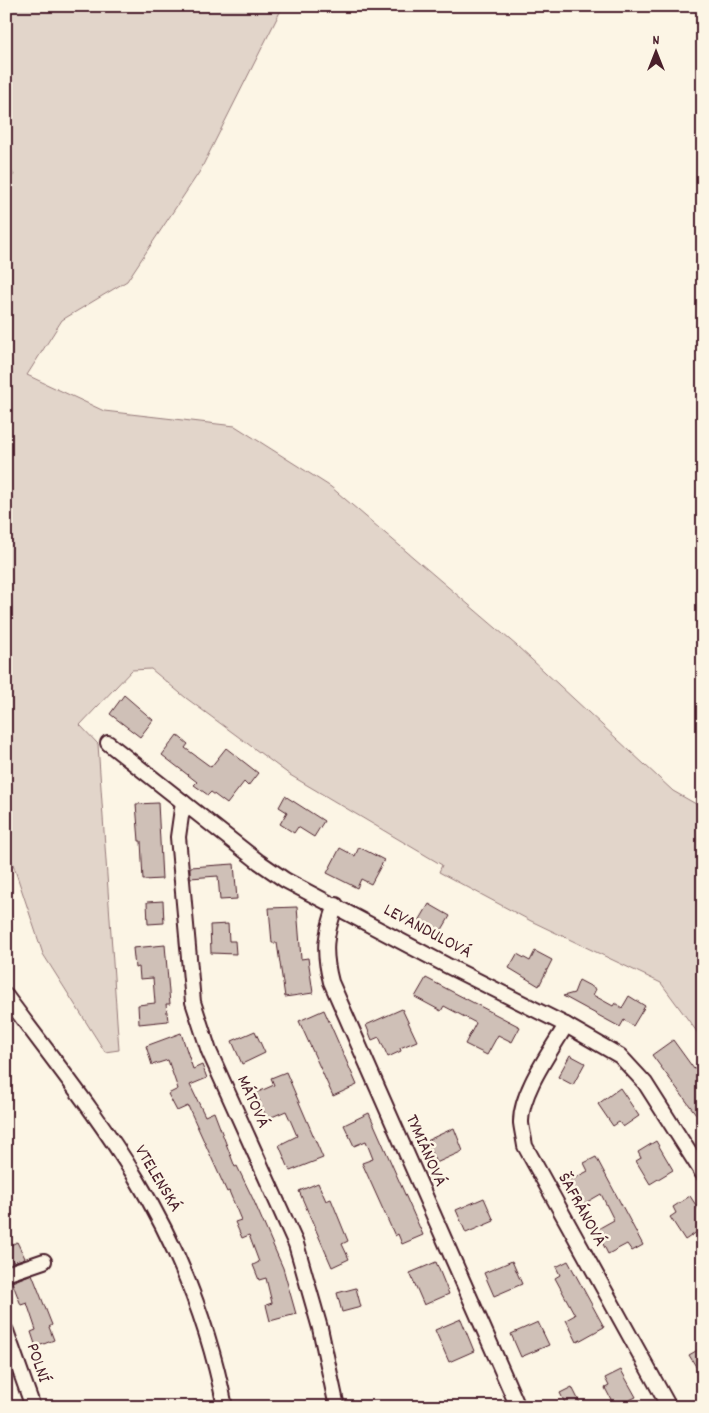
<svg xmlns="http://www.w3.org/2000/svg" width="709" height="1413" font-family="Dekko,sans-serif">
<rect width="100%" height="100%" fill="#fcf5e5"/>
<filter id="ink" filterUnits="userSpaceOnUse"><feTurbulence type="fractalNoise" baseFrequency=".02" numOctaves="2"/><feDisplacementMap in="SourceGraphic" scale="10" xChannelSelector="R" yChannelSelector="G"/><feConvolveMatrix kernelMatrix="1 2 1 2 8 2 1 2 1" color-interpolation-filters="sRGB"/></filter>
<g filter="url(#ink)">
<path fill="#e2d5ca" stroke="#967a7a" d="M 6,6 L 283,6 L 200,171 L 127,281 L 62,320 L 27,375 L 104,411 L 235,426 L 331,487 L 517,646 L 673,791 L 703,808 L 703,1040 L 661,983 L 531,921 L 439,872 L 442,865 L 290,775 L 186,698 L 151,669 L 132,670 L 80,725 L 98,744 L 119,1050 L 105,1052 L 43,954 L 6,843 L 6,180 L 14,175 L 6,162 Z"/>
<g fill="#cfc0b7" stroke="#4a1f2b">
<path d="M 124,695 L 153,720 L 140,737 L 110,714 Z"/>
<path d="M 177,735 L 188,744 L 185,748 L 211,767 L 226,748 L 258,773 L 248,786 L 244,782 L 227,804 L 211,792 L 208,795 L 194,785 L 197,782 L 162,755 Z"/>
<path d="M 285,796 L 324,821 L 314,837 L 298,827 L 294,833 L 280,824 L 287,812 L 279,807 Z"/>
<path d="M 158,803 L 162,879 L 143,880 L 141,841 L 139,841 L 136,804 Z"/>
<path d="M 359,847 L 384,860 L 371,884 L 361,879 L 357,888 L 327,873 L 340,848 L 355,856 Z"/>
<path d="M 234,864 L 237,899 L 220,900 L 218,876 L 190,878 L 190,867 Z"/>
<path d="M 163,901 L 164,923 L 148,924 L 147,902 Z"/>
<path d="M 429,904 L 450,916 L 440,933 L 419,921 Z"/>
<path d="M 297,907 L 301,959 L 308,958 L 313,993 L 285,997 L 277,943 L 272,943 L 269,908 Z"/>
<path d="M 228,924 L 229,941 L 235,941 L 236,954 L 211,953 L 210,925 Z"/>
<path d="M 165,945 L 170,1004 L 166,1004 L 168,1021 L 139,1024 L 138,1005 L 155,1003 L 153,978 L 140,979 L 139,967 L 135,968 L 133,948 Z"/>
<path d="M 535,951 L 552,960 L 539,986 L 509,968 L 517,954 L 530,961 Z"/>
<path d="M 426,978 L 520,1027 L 512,1042 L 498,1035 L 487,1055 L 465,1044 L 476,1023 L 444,1006 L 441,1011 L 415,997 Z"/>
<path d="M 579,980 L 596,989 L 593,995 L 613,1006 L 615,1003 L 622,1008 L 629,996 L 645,1006 L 633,1026 L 624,1020 L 620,1027 L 563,996 L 574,993 Z"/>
<path d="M 402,1009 L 417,1041 L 400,1048 L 401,1051 L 388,1057 L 379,1037 L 372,1040 L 366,1025 Z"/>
<path d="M 324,1010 L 357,1085 L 333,1096 L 299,1021 Z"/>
<path d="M 255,1031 L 265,1053 L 242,1064 L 232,1041 Z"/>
<path d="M 181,1033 L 193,1069 L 202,1065 L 207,1078 L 190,1085 L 205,1116 L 214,1112 L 235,1167 L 237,1166 L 253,1199 L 283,1268 L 296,1314 L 270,1321 L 266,1305 L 272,1303 L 266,1278 L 259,1280 L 253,1265 L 259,1262 L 249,1235 L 242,1238 L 235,1222 L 241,1220 L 229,1191 L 227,1192 L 188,1106 L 177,1111 L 168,1094 L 178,1089 L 168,1060 L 152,1065 L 146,1046 Z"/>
<path d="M 673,1040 L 694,1069 L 698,1065 L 703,1071 L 703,1109 L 696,1114 L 652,1055 Z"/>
<path d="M 570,1055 L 585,1063 L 573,1085 L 558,1077 Z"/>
<path d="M 286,1072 L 323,1158 L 290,1171 L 279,1145 L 297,1136 L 291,1122 L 286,1111 L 267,1119 L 256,1093 L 274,1085 L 271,1078 Z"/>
<path d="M 620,1088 L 639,1116 L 623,1127 L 619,1122 L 613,1126 L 598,1104 Z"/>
<path d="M 369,1113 L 423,1235 L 402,1244 L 398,1234 L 395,1236 L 362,1163 L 373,1159 L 366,1141 L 354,1146 L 344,1125 Z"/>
<path d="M 454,1128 L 463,1151 L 436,1163 L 426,1141 Z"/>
<path d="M 656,1141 L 673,1170 L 650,1184 L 636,1161 L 641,1158 L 638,1152 Z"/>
<path d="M 596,1157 L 643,1245 L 632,1251 L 627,1244 L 608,1254 L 596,1230 L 614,1220 L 601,1194 L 582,1205 L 569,1181 L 588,1171 L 584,1163 Z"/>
<path d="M 318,1183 L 326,1201 L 331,1199 L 348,1241 L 342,1244 L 349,1259 L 332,1267 L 299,1191 Z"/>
<path d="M 690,1196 L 703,1216 L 703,1228 L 685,1240 L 670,1217 L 676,1213 L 673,1207 Z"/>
<path d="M 484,1198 L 494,1221 L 466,1233 L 456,1210 Z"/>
<path d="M 17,1242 L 25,1258 L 13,1262 L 7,1247 Z"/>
<path d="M 512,1261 L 522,1284 L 494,1296 L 484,1273 Z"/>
<path d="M 568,1261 L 604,1327 L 577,1342 L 566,1320 L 575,1315 L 555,1278 L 560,1275 L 556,1267 Z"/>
<path d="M 436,1262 L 449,1294 L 424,1305 L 410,1273 Z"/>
<path d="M 32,1274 L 52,1325 L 49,1327 L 54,1340 L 36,1347 L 31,1332 L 36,1330 L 27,1303 L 21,1305 L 12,1282 Z"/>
<path d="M 356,1288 L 361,1307 L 342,1312 L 337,1293 Z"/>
<path d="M 461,1319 L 474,1351 L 449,1362 L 435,1330 Z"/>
<path d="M 538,1322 L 549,1345 L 521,1357 L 511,1334 Z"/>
<path d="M 703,1347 L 703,1378 L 689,1355 Z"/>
<path d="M 621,1370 L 636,1397 L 615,1407 L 605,1388 L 609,1386 L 605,1378 Z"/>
<path d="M 572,1387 L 582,1407 L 567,1407 L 560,1393 Z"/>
</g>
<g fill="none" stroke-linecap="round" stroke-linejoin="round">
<g stroke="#4a1f2b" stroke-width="18">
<g id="minor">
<path d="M 108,743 L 259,862 L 285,880 L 446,965 L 566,1025 L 620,1056 L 645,1083 L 703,1174"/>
<path d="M 183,802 L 178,837 L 193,1002 L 209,1051 L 296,1244 L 320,1328 L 337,1407"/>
<path d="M 336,905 C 325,935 323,951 331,982 L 518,1407"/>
<path d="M 6,996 C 50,1056 98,1115 136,1178 C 179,1249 209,1325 225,1407"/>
<path d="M 566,1025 C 551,1051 520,1093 521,1123 C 522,1131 524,1139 525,1146 L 669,1407"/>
<path d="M 6,1274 L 44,1261"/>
<path d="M 6,1331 L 33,1407"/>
</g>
</g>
<use href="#minor" stroke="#fcf5e5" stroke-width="14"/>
</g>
</g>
<g text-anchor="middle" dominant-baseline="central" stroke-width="5" stroke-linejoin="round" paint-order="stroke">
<g font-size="18" fill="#4a1f2b" stroke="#fcf5e5">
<text transform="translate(427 932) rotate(28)">LEVANDULOVÁ</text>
<text transform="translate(252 1102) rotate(66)">MÁTOVÁ</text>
<text transform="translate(425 1151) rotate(66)">TYMIÁNOVÁ</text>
<text transform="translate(157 1179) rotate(59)">VTELENSKÁ</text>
<text transform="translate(581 1210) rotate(61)">ŠAFRÁNOVÁ</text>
<text transform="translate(37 1363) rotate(71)">POLNÍ</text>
</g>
</g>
<rect width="709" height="1413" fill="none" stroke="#fcf5e5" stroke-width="25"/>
<rect x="12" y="12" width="684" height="1388" fill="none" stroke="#4a1f2b" stroke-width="2" filter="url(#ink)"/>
<g transform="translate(656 52)" stroke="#fcf5e5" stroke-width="4" paint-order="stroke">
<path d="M0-4L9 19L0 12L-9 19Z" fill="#4a1f2b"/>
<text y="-8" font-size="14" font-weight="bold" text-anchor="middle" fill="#4a1f2b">N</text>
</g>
</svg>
